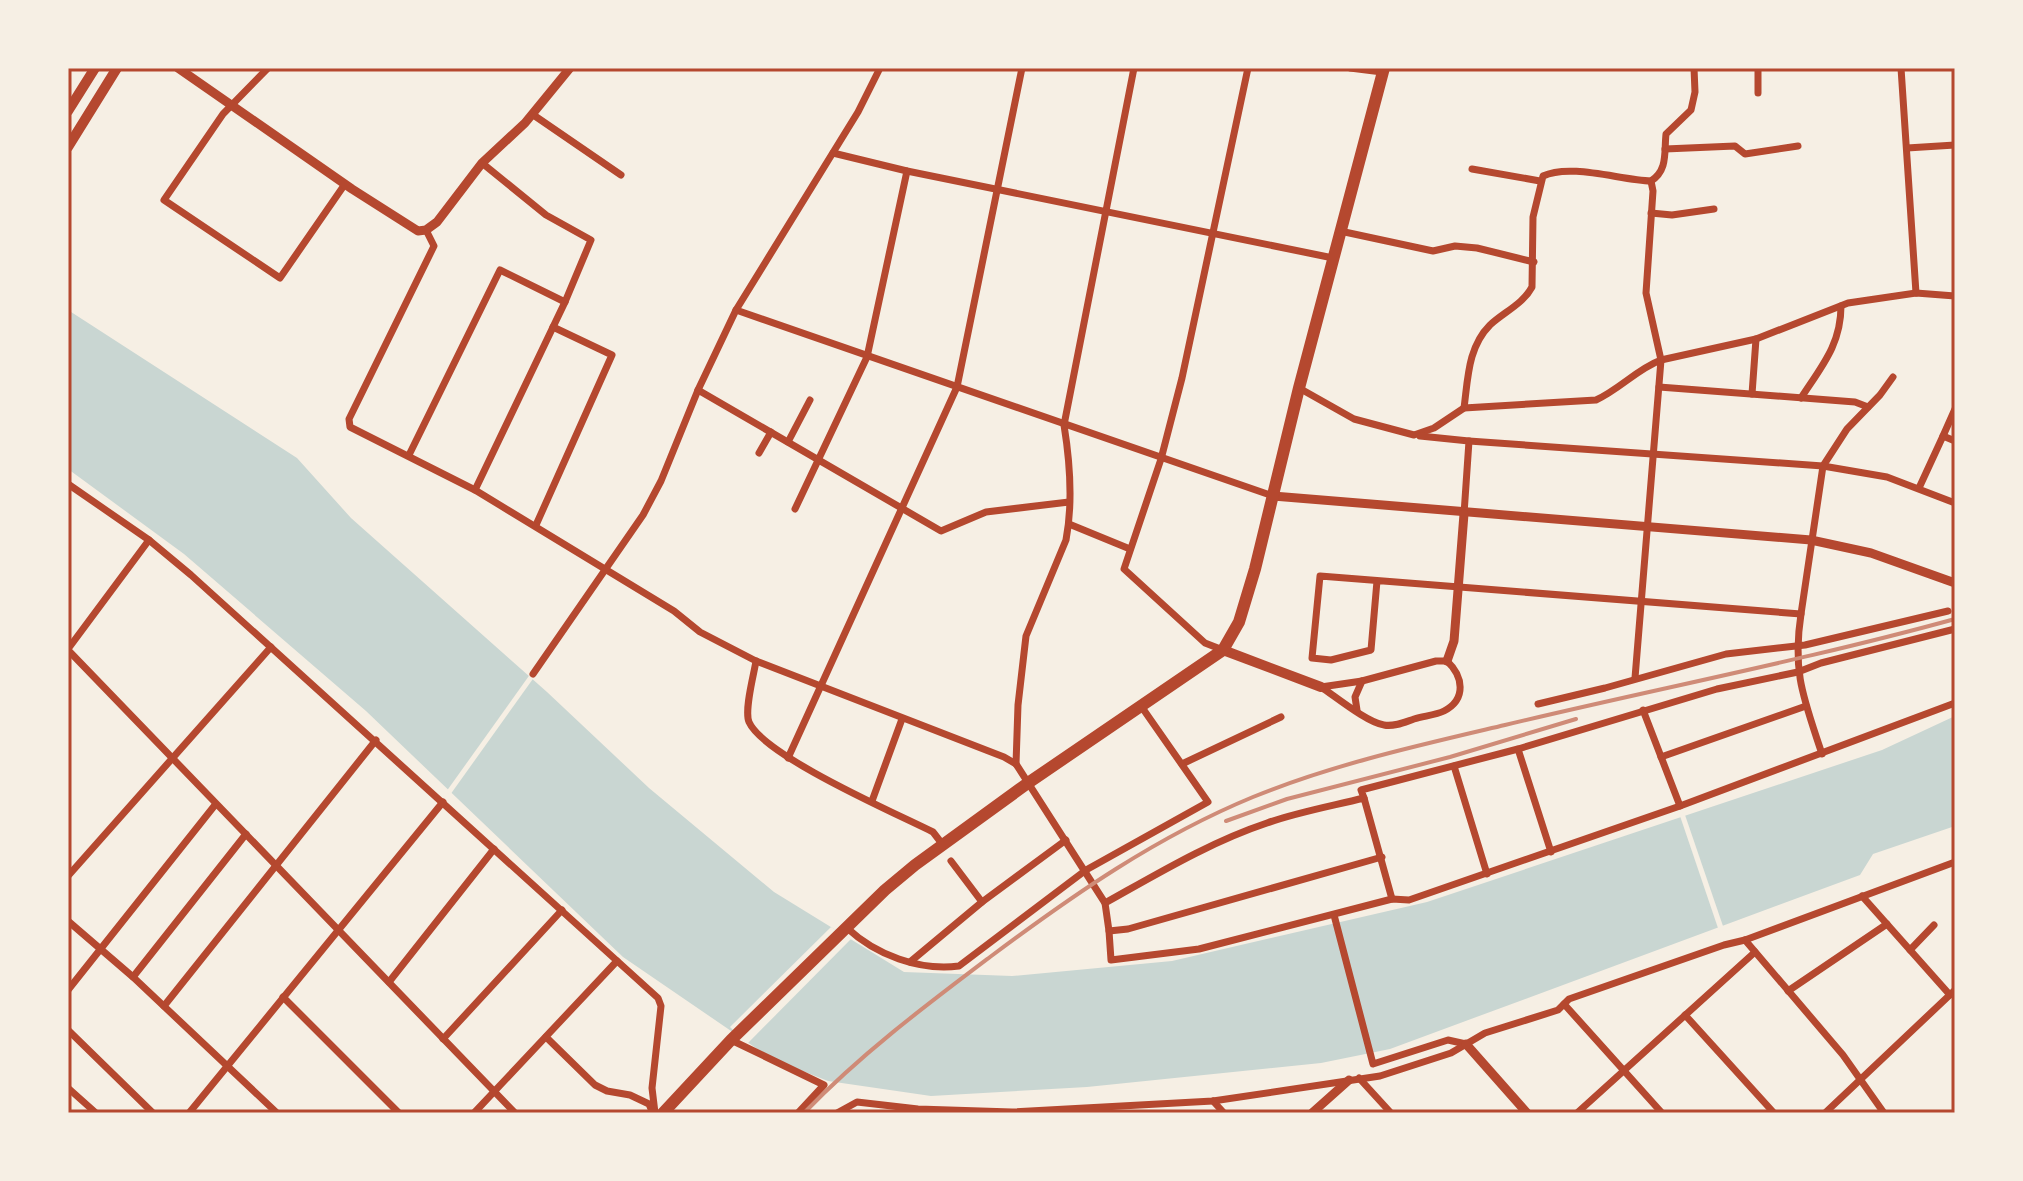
<svg xmlns="http://www.w3.org/2000/svg" width="2023" height="1181" font-family="Commissioner,sans-serif">
<rect width="100%" height="100%" fill="#f6efe4"/>
<path fill="#c9d6d2" d="M 68,310 L 297,458 L 351,518 L 547,692 L 649,788 L 774,892 L 904,972 L 1012,976 L 1172,961 L 1427,902 L 1882,750 L 1955,716 L 1955,826 L 1873,854 L 1860,875 L 1390,1049 L 1321,1063 L 1087,1087 L 931,1096 L 828,1081 L 772,1059 L 623,957 L 366,711 L 184,554 L 68,469 Z"/>
<g fill="#f6efe4">
<path d="M 531,673 L 535,676 L 450,795 L 446,792 Z"/>
<path d="M 1684,812 L 1724,929 L 1719,931 L 1679,813 Z"/>
<path d="M 831,927 L 851,939 L 747,1044 L 730,1027 Z"/>
</g>
<g fill="none" stroke-linecap="round" stroke-linejoin="round">
<g stroke="#b5482f" stroke-width="7">
<path d="M 268,68 L 223,114 L 164,200 L 280,278 L 345,184"/>
<path d="M 1350,68 L 1382,72"/>
<path d="M 1758,68 L 1758,93"/>
<path d="M 1901,68 L 1916,293"/>
<path d="M 532,114 L 621,175"/>
<path d="M 1907,148 L 1955,145"/>
<path d="M 1665,149 L 1735,146 L 1745,154 L 1798,146"/>
<path d="M 833,153 L 907,171 L 1333,258"/>
<path d="M 1472,169 L 1540,181"/>
<path d="M 1651,213 L 1672,215 L 1714,209"/>
<path d="M 426,230 L 434,246 L 349,419 L 350,427 L 475,490 L 674,611 L 700,632 L 756,661 L 1004,757 L 1016,764 L 1105,903 L 1109,931 L 1128,929 L 1382,857"/>
<path d="M 1340,231 L 1433,251 L 1455,246 L 1477,248 L 1534,262"/>
<path d="M 736,310 L 1273,496"/>
<path d="M 1659,387 L 1855,402 L 1868,407"/>
<path d="M 1299,388 L 1354,419 L 1414,435 L 1434,428 L 1464,408 L 1596,400 C 1620,389 1637,369 1661,360 L 1756,339 L 1848,303 L 1916,293 L 1955,296"/>
<path d="M 698,390 L 941,531 L 986,512 L 1069,502"/>
<path d="M 1752,394 L 1756,339"/>
<path d="M 1801,398 C 1821,367 1841,345 1841,306"/>
<path d="M 1464,408 C 1468,378 1468,347 1490,325 C 1504,312 1523,304 1532,287 L 1533,217 L 1543,176 C 1570,163 1620,180 1651,181 C 1668,170 1664,153 1666,134 L 1691,110 L 1695,92 L 1694,68"/>
<path d="M 1420,436 L 1469,441"/>
<path d="M 1943,436 L 1955,409"/>
<path d="M 788,442 L 810,400"/>
<path d="M 759,453 L 771,432"/>
<path d="M 409,455 L 500,270 L 565,302"/>
<path d="M 68,484 L 149,540 L 191,575 L 658,998 L 661,1006 L 652,1088 L 655,1113"/>
<path d="M 1919,488 L 1943,436 L 1955,441"/>
<path d="M 475,490 L 565,302 L 591,240 L 546,215 L 482,163"/>
<path d="M 795,509 L 867,357 L 907,171"/>
<path d="M 1464,514 L 1469,441 L 1823,466 L 1887,477 L 1955,503"/>
<path d="M 1069,524 L 1130,549"/>
<path d="M 536,525 L 612,355 L 553,327"/>
<path d="M 1377,581 L 1371,650 L 1331,660 L 1312,658 L 1320,576 L 1801,614 L 1823,466 L 1847,429 L 1880,395 L 1893,377"/>
<path d="M 1801,614 C 1792,673 1804,699 1822,754"/>
<path d="M 68,649 L 149,540"/>
<path d="M 68,650 L 515,1113"/>
<path d="M 1223,650 L 1205,643 L 1124,569 L 1161,459 L 1182,378 L 1248,68"/>
<path d="M 756,661 C 754,674 744,710 749,722 C 764,756 895,813 933,832 L 943,845"/>
<path d="M 1436,661 L 1447,661 C 1463,676 1467,699 1444,711 C 1436,715 1424,716 1414,719 C 1405,722 1394,727 1384,725 C 1368,723 1336,697 1321,687 L 1362,681 Z"/>
<path d="M 533,674 L 643,515 L 661,481 L 698,390 L 736,310 L 858,112 L 880,68"/>
<path d="M 1635,678 L 1661,360 L 1646,293 L 1653,191 L 1651,181"/>
<path d="M 1538,704 L 1605,688 L 1726,654 L 1805,645 L 1948,611"/>
<path d="M 1357,710 L 1355,697 L 1362,681"/>
<path d="M 1643,710 L 1680,806"/>
<path d="M 1518,749 L 1551,852"/>
<path d="M 1661,757 L 1806,706"/>
<path d="M 788,758 L 957,387 L 1022,68"/>
<path d="M 1016,764 L 1018,705 L 1026,636 L 1066,540 C 1073,503 1070,462 1064,425 L 1134,68"/>
<path d="M 1182,764 L 1281,717"/>
<path d="M 1454,766 L 1487,874"/>
<path d="M 1364,798 L 1361,790 L 1518,749 L 1717,689 L 1798,672 L 1821,663 L 1955,629"/>
<path d="M 872,801 L 902,719"/>
<path d="M 951,861 L 982,902"/>
<path d="M 68,876 L 271,647"/>
<path d="M 1862,896 L 1950,995"/>
<path d="M 1105,903 C 1157,874 1210,842 1267,823 C 1298,812 1332,806 1364,798 L 1392,899"/>
<path d="M 1334,915 L 1373,1064 L 1448,1040 L 1466,1044"/>
<path d="M 68,921 L 133,977 L 277,1113"/>
<path d="M 847,928 C 876,955 919,971 959,966 L 1086,870 L 1208,802 L 1141,706"/>
<path d="M 1109,931 L 1111,960 L 1199,949 L 1392,899 L 1409,900 L 1680,806 L 1955,703"/>
<path d="M 1745,940 L 1843,1055 L 1884,1113"/>
<path d="M 1910,950 L 1934,925"/>
<path d="M 910,962 L 982,902 L 1066,840"/>
<path d="M 133,977 L 246,834"/>
<path d="M 389,982 L 494,849"/>
<path d="M 68,990 L 215,805"/>
<path d="M 1788,991 L 1887,924"/>
<path d="M 283,997 L 399,1113"/>
<path d="M 1564,1004 L 1662,1113"/>
<path d="M 164,1006 L 376,740"/>
<path d="M 1685,1015 L 1774,1113"/>
<path d="M 68,1030 L 153,1113"/>
<path d="M 546,1037 L 595,1085 L 607,1091 L 630,1095 L 649,1104 L 652,1111"/>
<path d="M 443,1039 L 562,910"/>
<path d="M 731,1040 L 824,1085 L 798,1113"/>
<path d="M 1359,1078 L 1391,1113"/>
<path d="M 68,1088 L 96,1113"/>
<path d="M 1213,1101 L 1224,1113"/>
<path d="M 189,1113 L 443,802"/>
<path d="M 474,1113 L 617,961"/>
<path d="M 837,1113 L 857,1102 L 918,1109 L 1012,1112 L 1213,1101 L 1380,1076 L 1451,1053 L 1485,1033 L 1558,1010 L 1569,999 L 1724,945 L 1745,940 L 1955,862"/>
<path d="M 1577,1113 L 1755,952"/>
<path d="M 1825,1113 L 1955,990"/>
</g>
<g stroke="#b5482f" stroke-width="9">
<path d="M 178,68 L 352,189 L 418,231 L 426,230 L 437,222 L 482,163 L 525,123 L 570,68"/>
<path d="M 1273,496 L 1811,540 L 1871,553 L 1955,583"/>
<path d="M 1447,661 L 1454,641 L 1464,514"/>
<path d="M 1466,1044 L 1527,1113"/>
<path d="M 1312,1113 L 1349,1080"/>
</g>
<g stroke="#b5482f" stroke-width="10">
<path d="M 68,111 L 95,68"/>
<path d="M 68,147 L 117,68"/>
<path d="M 1223,650 L 1321,687"/>
</g>
<path stroke="#b5482f" stroke-width="12" d="M 663,1113 L 731,1040 L 885,890 L 915,865 L 1028,783 L 1223,650 L 1239,622 L 1255,569 L 1299,388 L 1384,68"/>
<g stroke="#cf8b77" stroke-width="4">
<path d="M 1226,821 L 1287,799 L 1450,757 L 1576,719"/>
<path d="M 804,1113 C 861,1054 925,1006 990,957 C 1073,895 1156,837 1253,797 C 1334,764 1420,745 1505,725 C 1655,689 1806,660 1955,619"/>
</g>
</g>
<rect width="2023" height="1181" fill="none" stroke="#f6efe4" stroke-width="140"/>
<rect x="70" y="70" width="1883" height="1041" fill="none" stroke="#b5482f" stroke-width="3"/>
</svg>
